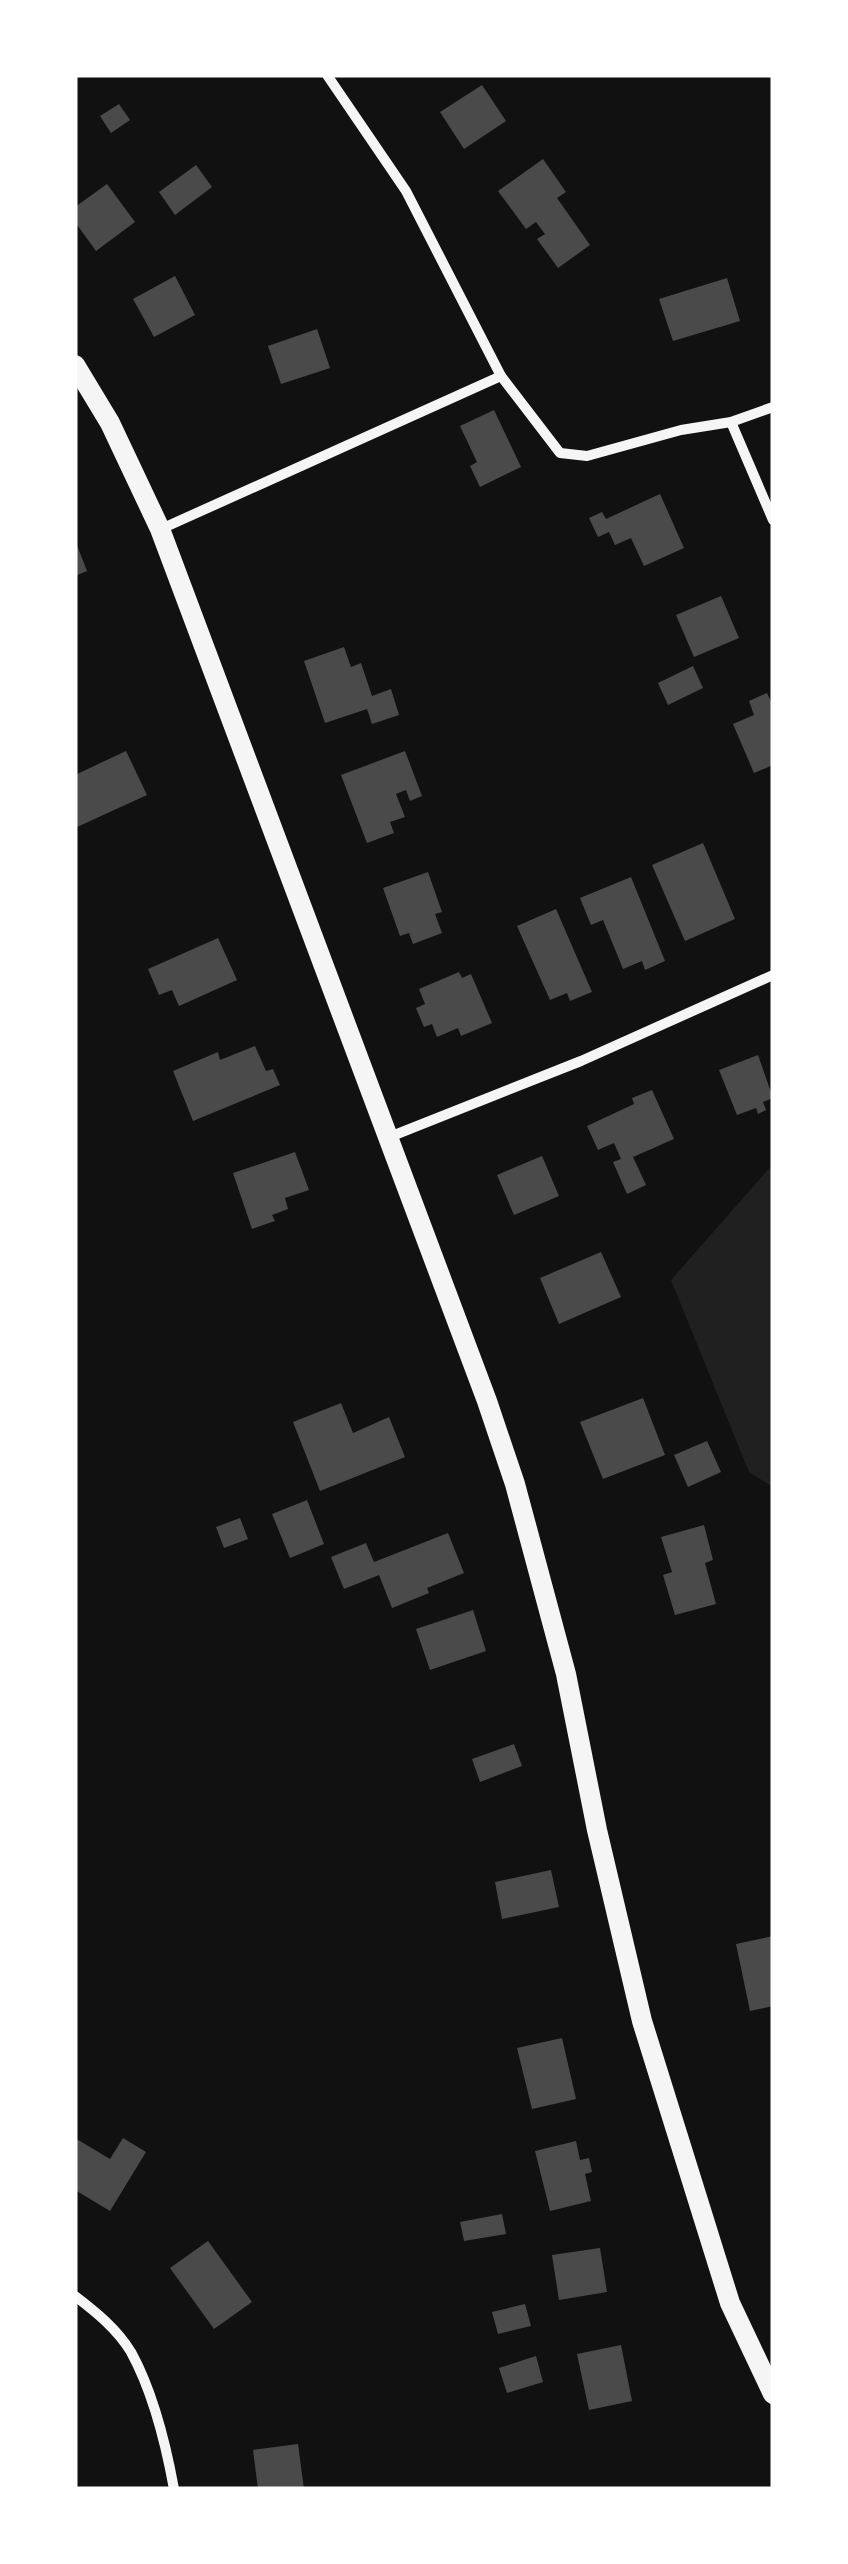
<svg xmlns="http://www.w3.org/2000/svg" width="848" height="2564" font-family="'IBM Plex Serif',serif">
<rect width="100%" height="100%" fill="#111"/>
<path fill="#202020" d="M 773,1164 L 773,1487 L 749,1472 L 671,1280 Z"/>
<g fill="#4a4a4a">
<path d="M 482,85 L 506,121 L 464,149 L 440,112 Z"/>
<path d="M 119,104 L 130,120 L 111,133 L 100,116 Z"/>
<path d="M 543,159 L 566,192 L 557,198 L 590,245 L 558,268 L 537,239 L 545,234 L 536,222 L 526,229 L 498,191 Z"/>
<path d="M 196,165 L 212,187 L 175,215 L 159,192 Z"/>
<path d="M 107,184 L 135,222 L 96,251 L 75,222 L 75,207 Z"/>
<path d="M 175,276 L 195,315 L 154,337 L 133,299 Z"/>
<path d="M 727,278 L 740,321 L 673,341 L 659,299 Z"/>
<path d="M 317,329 L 330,368 L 281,384 L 268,346 Z"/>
<path d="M 494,410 L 521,467 L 480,487 L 470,466 L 477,462 L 460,426 Z"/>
<path d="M 660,494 L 684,548 L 644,566 L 631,538 L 615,545 L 609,532 L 598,537 L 589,518 L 602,512 L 606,519 Z"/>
<path d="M 75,540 L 87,571 L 75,576 Z"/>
<path d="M 721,596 L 739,638 L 694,657 L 676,615 Z"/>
<path d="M 344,647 L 351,667 L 361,663 L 372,696 L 391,689 L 399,715 L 372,724 L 367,709 L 325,723 L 304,661 Z"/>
<path d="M 693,666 L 703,688 L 668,705 L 658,683 Z"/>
<path d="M 767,693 L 773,706 L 773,765 L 754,773 L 733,724 L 754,715 L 749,701 Z"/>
<path d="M 126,751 L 147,795 L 77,827 L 75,775 Z"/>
<path d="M 405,751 L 422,796 L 410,801 L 406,790 L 396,794 L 405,817 L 390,822 L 394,833 L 367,843 L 341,775 Z"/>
<path d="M 703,843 L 735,919 L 685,941 L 652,865 Z"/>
<path d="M 428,872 L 442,912 L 435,914 L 442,933 L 413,944 L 409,933 L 400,936 L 383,888 Z"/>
<path d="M 631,877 L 665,961 L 645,970 L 642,961 L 623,969 L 603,920 L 591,925 L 580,898 Z"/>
<path d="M 556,909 L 592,992 L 570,1001 L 567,993 L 550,1000 L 517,926 Z"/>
<path d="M 218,938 L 237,980 L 179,1006 L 172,990 L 159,995 L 148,969 Z"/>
<path d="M 459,972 L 462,978 L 471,974 L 492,1023 L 461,1036 L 458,1028 L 437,1037 L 432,1024 L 424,1027 L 416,1008 L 425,1004 L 419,989 Z"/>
<path d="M 255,1046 L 266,1071 L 273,1069 L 280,1085 L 193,1121 L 173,1071 L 218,1052 L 220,1060 Z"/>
<path d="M 758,1055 L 773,1098 L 763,1102 L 766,1110 L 758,1114 L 756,1108 L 737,1115 L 719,1070 Z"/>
<path d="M 652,1090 L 674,1139 L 633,1157 L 646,1185 L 627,1194 L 613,1162 L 621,1159 L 614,1143 L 598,1150 L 587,1126 L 634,1104 L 632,1098 Z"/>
<path d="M 295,1152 L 309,1190 L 285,1198 L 288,1209 L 272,1215 L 275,1221 L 252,1229 L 233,1173 Z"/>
<path d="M 542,1156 L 559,1196 L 514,1215 L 497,1175 Z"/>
<path d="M 601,1252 L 621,1297 L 559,1324 L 540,1278 Z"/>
<path d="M 643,1398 L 665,1455 L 603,1479 L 580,1422 Z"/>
<path d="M 341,1403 L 353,1433 L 389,1417 L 405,1457 L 320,1491 L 293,1422 Z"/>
<path d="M 707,1441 L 721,1472 L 688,1487 L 674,1455 Z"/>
<path d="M 307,1500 L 324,1544 L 290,1558 L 272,1514 Z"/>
<path d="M 240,1518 L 248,1539 L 224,1548 L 216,1527 Z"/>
<path d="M 704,1525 L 713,1560 L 705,1563 L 716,1604 L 675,1615 L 663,1575 L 672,1572 L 661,1537 Z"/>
<path d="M 448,1533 L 464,1573 L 427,1588 L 429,1593 L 392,1608 L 379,1575 L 344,1589 L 331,1557 L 366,1543 L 374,1562 Z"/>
<path d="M 473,1610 L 486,1651 L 430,1670 L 416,1629 Z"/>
<path d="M 514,1744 L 522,1766 L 480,1782 L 472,1759 Z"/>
<path d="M 551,1870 L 559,1907 L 502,1919 L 495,1882 Z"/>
<path d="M 773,1936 L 773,2006 L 750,2011 L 736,1944 Z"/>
<path d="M 562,2038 L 576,2099 L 532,2109 L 517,2048 Z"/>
<path d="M 75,2138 L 110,2159 L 123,2138 L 146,2152 L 110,2211 L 75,2190 Z"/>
<path d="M 576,2141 L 580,2160 L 589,2158 L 592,2172 L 585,2174 L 591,2201 L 550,2211 L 535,2151 Z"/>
<path d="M 502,2214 L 506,2234 L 464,2241 L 460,2222 Z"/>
<path d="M 208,2241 L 252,2302 L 214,2329 L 170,2268 Z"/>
<path d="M 600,2248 L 607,2292 L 559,2300 L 552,2255 Z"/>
<path d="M 525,2304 L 531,2326 L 498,2334 L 492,2312 Z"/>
<path d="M 621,2345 L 632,2401 L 589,2410 L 577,2354 Z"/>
<path d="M 536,2356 L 543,2382 L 507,2393 L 499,2368 Z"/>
<path d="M 298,2444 L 304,2489 L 258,2489 L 253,2450 Z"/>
</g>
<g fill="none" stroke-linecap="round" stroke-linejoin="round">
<g stroke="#f5f5f5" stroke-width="10">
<path d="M 327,75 L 406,191 L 501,376"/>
<path d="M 731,422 L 773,520"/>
<path d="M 161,529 L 501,376 L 560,453 L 587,456 L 681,430 L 731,422 L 773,407"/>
<path d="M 387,1138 L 581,1061 L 773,975"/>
<path d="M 75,2296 C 96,2312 117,2329 131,2352 C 153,2392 166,2445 174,2489"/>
</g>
<path stroke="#f5f5f5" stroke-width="20" d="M 75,365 L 110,423 L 160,529 L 487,1401 L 515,1484 L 566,1674 L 597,1830 L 642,2021 L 730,2303 L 773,2394"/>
</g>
<rect width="848" height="2564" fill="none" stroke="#ffffff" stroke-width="155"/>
</svg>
